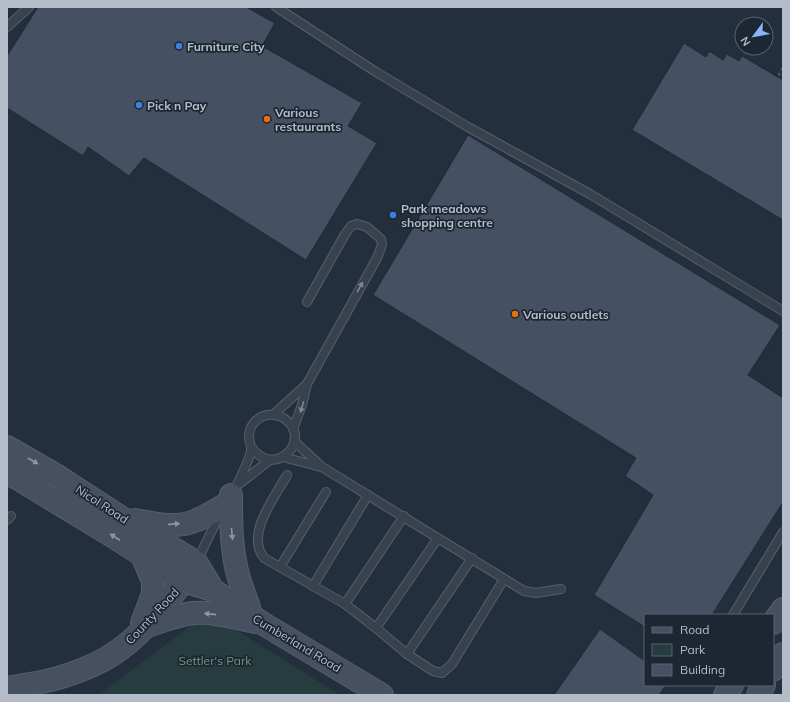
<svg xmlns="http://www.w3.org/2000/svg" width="790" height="702" font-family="Mulish,sans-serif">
<rect width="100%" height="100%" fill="#242f3e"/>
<path fill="#263c3f" d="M 193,624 L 227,624 L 340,695 L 98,695 Z"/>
<g fill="#455162" stroke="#1f2835">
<path d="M 38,7 L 246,7 L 275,23 L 262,46 L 362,103 L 348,126 L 377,143 L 306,260 L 144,158 L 129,176 L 88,147 L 83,156 L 7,108 L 7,56 Z"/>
<path d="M 684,43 L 706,57 L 709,51 L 723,60 L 727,54 L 739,61 L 742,56 L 783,80 L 783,220 L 632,130 Z"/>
<path d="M 468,135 L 780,325 L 748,375 L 783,398 L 783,502 L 712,615 L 645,615 L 645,627 L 594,595 L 653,495 L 625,476 L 636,458 L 373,295 Z"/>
<path d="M 600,629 L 645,661 L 645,685 L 666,685 L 659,695 L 554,695 Z"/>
</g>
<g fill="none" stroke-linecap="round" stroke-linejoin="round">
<g stroke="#565f6c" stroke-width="10">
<g id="lane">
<path d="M 276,7 L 376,72 L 468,127 L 590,194 L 783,311"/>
<path d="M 7,27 L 29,7"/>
<path d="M 274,414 L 307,384"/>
<path d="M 293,429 L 302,405 L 307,384 L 377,258 L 382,245 L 381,239 L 367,227 L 357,224 L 351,226 L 344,236 L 307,302"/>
<path d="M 294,441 L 322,467 L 524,591 L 536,593 L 561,589"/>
<path d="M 283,457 L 321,467"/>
<path d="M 287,475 C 275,497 245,534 264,558 L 345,604 L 376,628 L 407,654 L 433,671 L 442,673 L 452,664 L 504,579"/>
<path d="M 239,484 L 270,460"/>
<path d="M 231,495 C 236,488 252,455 251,448 C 251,444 249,441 249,436 C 249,426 257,417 267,415 C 273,414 279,415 285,419 C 313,438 276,480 252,448"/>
<path d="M 7,520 L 11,516"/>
<path d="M 197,561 L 220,514"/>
<path d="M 280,567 L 326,492"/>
<path d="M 313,586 L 368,495"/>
<path d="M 345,604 L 404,516"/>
<path d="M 733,615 L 783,532"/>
<path d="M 376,628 L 438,538"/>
<path d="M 407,654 L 472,558"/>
</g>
</g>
<g stroke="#565f6c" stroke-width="24">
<g id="secondary">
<path d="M 7,447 L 59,477 L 122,518 L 196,562 L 213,590"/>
<path d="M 7,472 L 114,537 L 183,581 L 213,590 L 262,623 L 382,695"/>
<path d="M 231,495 C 231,522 231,549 238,575 C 242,589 248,603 252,617"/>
<path d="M 135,520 C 155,524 178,529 197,520 C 207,516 216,510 225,505"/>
<path d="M 142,555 L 153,581 L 153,594 L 142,623"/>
<path d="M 773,623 L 783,609"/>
<path d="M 148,626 C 163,621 177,615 193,613 C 213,611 235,618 255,622"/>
<path d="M 773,670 L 783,654"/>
<path d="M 7,688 C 24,685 41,683 58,678 C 78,672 102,663 119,650 C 148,629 171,598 192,569"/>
<path d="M 725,695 L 732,685"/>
<path d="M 758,695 L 764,685"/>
</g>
</g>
<path stroke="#44595c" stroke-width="2.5" stroke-dasharray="3 3" stroke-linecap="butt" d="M 783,68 L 779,74 L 783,76"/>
<use href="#lane" stroke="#38414e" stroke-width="8"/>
<use href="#secondary" stroke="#465061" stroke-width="22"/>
</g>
<defs><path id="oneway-solid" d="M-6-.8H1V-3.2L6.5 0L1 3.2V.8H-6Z"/></defs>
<g fill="#7c8592">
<use href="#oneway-solid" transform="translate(360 287) rotate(-61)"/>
<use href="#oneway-solid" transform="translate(302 407) rotate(107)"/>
</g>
<g fill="#8e96a5">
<use href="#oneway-solid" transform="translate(33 461) rotate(30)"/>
<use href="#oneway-solid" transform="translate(174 524) rotate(-5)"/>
<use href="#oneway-solid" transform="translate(232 534) rotate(85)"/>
<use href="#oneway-solid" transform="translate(115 537) rotate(-147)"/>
<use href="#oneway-solid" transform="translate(210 614) rotate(-174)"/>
</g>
<g fill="#3f7fe0" stroke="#1d2633" stroke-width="1.5">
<circle cx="179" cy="46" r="4"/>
<circle cx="139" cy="105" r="4"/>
<circle cx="393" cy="215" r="4"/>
</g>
<g fill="#e8710a" stroke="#1d2633" stroke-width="1.5">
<circle cx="267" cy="119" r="4"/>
<circle cx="515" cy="314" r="4"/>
</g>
<g text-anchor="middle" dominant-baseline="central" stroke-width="3.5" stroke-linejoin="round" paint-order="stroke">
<g font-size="12" font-weight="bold" fill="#b4bcc9" stroke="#1d2633" text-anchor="start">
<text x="187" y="46">Furniture City</text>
<text x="147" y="105">Pick n Pay</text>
<text x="275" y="112">Various<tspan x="275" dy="14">restaurants</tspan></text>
<text x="401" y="208">Park meadows<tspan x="401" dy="14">shopping centre</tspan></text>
<text x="523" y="314">Various outlets</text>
</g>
<g font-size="12" fill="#b4bcc9" stroke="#1d2633">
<text transform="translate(102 504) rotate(33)">Nicol Road</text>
<text transform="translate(152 616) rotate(-47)">County Road</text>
<text transform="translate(297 643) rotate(31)">Cumberland Road</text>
</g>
<g font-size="12" fill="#6b9a76" stroke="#1d2633">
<text x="215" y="660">Settler's Park</text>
</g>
</g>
<rect width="790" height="702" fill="none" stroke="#b4bcc9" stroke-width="16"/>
<rect x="644" y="614" width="130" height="72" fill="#1d2633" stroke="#59626f"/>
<rect x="652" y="627" width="20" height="6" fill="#465061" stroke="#59626f"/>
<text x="680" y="634" font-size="12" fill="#b4bcc9">Road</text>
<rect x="652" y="644" width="20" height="12" fill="#263c3f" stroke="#59626f"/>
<text x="680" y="654" font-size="12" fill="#b4bcc9">Park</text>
<rect x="652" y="664" width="20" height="12" fill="#455162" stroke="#59626f"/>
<text x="680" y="674" font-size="12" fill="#b4bcc9">Building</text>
<g transform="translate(754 36) rotate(238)"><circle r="19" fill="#1d2633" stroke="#59626f"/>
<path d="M0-3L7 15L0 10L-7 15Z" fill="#8ab4f8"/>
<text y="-6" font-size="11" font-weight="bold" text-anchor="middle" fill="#b4bcc9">N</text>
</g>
</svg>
